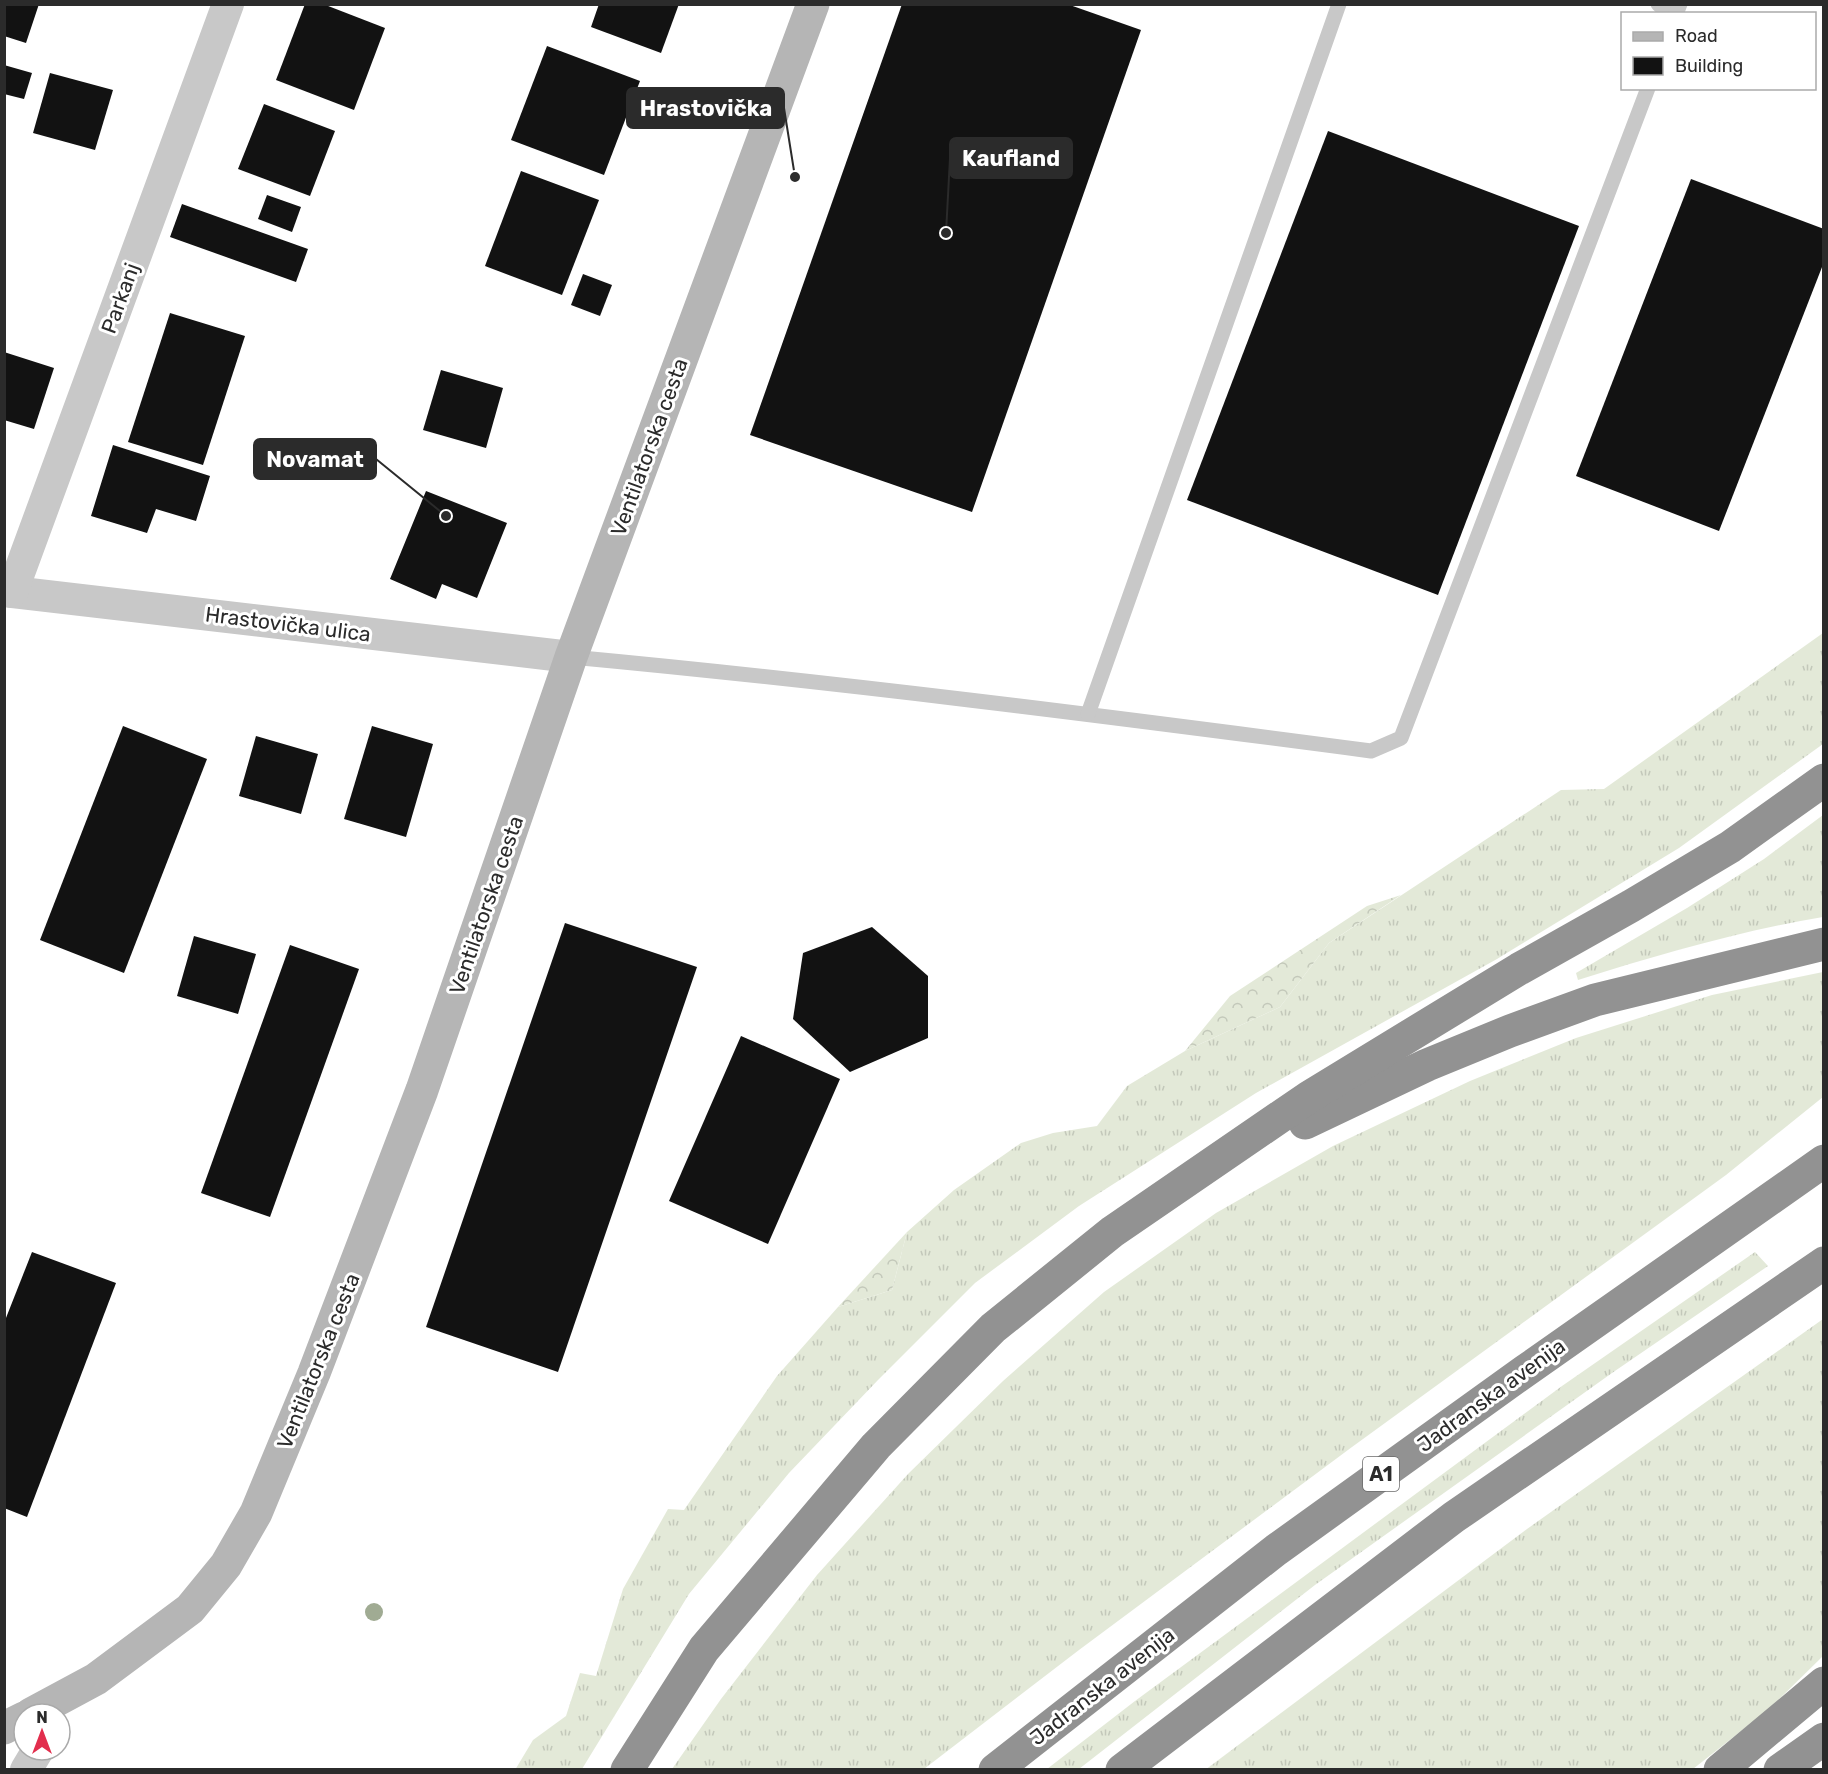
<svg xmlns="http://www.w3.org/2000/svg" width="1828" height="1774" font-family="Rubik,sans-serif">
<defs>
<pattern id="grass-tufts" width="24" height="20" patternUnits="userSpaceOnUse" patternTransform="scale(1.5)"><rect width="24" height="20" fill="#e3e9d8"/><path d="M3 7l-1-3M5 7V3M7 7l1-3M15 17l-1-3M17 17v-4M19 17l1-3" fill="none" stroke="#c3c8ba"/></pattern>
<pattern id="forest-crowns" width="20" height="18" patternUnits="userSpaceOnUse" patternTransform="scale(1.5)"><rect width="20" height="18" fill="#e3e9d8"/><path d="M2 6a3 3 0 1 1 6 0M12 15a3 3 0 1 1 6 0" fill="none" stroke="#c3c8ba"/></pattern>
</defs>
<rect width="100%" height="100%" fill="#fff"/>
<g fill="url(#grass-tufts)">
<path d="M 1823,633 L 1823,744 L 1679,848 L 1497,959 L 1256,1093 L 1079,1206 L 975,1283 L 878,1380 L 789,1473 L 689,1594 L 582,1769 L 515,1770 L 533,1740 L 566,1716 L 580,1673 L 596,1676 L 623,1589 L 668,1509 L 684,1510 L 777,1376 L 838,1307 L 892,1290 L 907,1232 L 954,1190 L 1021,1143 L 1053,1133 L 1097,1126 L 1127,1086 L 1185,1051 L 1280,1007 L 1329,943 L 1561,790 L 1604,789 Z"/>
<path d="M 1823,815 L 1823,917 C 1740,931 1658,955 1578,980 L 1576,973 L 1687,908 L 1764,859 Z"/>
<path d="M 1823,972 L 1823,1097 L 1726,1175 L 1352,1447 L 1079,1650 L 924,1769 L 672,1769 L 721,1699 L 817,1575 L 908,1474 L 1003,1381 L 1104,1292 L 1216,1213 L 1333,1146 L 1470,1081 L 1576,1038 L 1712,995 Z"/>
<path d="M 1755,1252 L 1768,1266 L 1612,1373 L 1315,1585 L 1079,1769 L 1047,1769 L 1135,1701 L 1562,1386 Z"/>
<path d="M 1823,1319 L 1823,1656 L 1769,1709 L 1693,1769 L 1205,1770 L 1527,1529 Z"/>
</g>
<g fill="url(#forest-crowns)">
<path d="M 1401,895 L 1329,943 L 1280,1007 L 1185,1051 L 1230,996 L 1367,906 Z"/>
<path d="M 907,1232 L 892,1290 L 838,1307 Z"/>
</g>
<g fill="#121212">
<path d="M 4,4 L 39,4 L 26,43 L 4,36 Z"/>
<path d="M 305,4 L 323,4 L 385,28 L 354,110 L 276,80 Z"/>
<path d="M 599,4 L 679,4 L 661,53 L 591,27 Z"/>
<path d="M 902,4 L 1067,4 L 1141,30 L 972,512 L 750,435 Z"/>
<path d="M 547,46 L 640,81 L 604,175 L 511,140 Z"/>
<path d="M 4,65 L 32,73 L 24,99 L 4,94 Z"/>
<path d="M 50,73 L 113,90 L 95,150 L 33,133 Z"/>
<path d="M 264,104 L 335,131 L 310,196 L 238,169 Z"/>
<path d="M 1328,131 L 1579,226 L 1438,595 L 1187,500 Z"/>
<path d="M 521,171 L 599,200 L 562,295 L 485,266 Z"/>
<path d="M 1691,179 L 1824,229 L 1824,262 L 1719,531 L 1576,476 Z"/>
<path d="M 267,195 L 301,207 L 292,232 L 258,219 Z"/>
<path d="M 182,204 L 308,249 L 296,282 L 170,237 Z"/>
<path d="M 583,274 L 612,285 L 600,316 L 571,305 Z"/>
<path d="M 170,313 L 245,336 L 203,465 L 128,442 Z"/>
<path d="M 4,352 L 54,368 L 34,429 L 4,420 Z"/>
<path d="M 441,370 L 503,388 L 486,448 L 423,430 Z"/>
<path d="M 113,445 L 210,476 L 196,521 L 156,509 L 147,533 L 91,516 Z"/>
<path d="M 426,491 L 507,523 L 477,598 L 442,584 L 436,599 L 390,579 Z"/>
<path d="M 123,726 L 207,759 L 124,973 L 40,940 Z"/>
<path d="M 372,726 L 433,744 L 406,837 L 344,819 Z"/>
<path d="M 256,736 L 318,754 L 301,814 L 239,796 Z"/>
<path d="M 565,923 L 697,967 L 558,1372 L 426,1327 Z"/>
<path d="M 872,927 L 928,976 L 928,1038 L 850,1072 L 793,1019 L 803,953 Z"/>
<path d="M 194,936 L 256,954 L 238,1014 L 177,996 Z"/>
<path d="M 290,945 L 359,969 L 270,1217 L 201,1193 Z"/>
<path d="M 741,1036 L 840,1079 L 768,1244 L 669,1201 Z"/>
<path d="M 32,1252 L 116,1283 L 27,1517 L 4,1508 L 4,1323 Z"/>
</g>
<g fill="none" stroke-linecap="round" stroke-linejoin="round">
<g stroke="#c8c8c8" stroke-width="15">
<path d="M 1658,4 L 1669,14"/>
<path d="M 1676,14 L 1680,4"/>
<path d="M 571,657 C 838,682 1105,716 1371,751 L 1401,738 L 1648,88"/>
<path d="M 1088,714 L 1339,4"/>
</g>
<g stroke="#c8c8c8" stroke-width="32">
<path d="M 4,591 L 571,657"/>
<path d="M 12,592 L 228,4"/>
<path d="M 26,1770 L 38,1750"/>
</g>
<g stroke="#b5b5b5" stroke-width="33">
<path d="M 31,1714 L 96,1679 L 190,1609 L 226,1565 L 256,1513 L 314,1373 L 422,1090 L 571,657 L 813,4"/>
<path d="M 4,1728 L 24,1718"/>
</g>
<g stroke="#929292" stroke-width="33">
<path d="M 1305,1123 L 1427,1065 L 1510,1031 L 1595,1000 L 1824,944"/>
<path d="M 627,1770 L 704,1649 L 876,1446 L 993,1328 L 1112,1232 L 1309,1097 L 1519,969 L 1631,906 L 1730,847 L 1824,780"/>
<path d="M 995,1770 L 1276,1550 L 1525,1371 L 1824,1161"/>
<path d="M 1122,1770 L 1454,1517 L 1824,1263"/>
<path d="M 1720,1770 L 1824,1683"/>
<path d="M 1780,1770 L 1824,1739"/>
</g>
</g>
<circle fill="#a0ab93" cx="374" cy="1612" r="9"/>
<g text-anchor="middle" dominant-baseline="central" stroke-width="6" stroke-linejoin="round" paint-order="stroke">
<rect fill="#fff" stroke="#6b6b6b" stroke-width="1.5" x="1363" y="1457" width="36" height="34" rx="4.5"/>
<g font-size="20" font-weight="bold" fill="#2b2b2b">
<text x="1381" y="1474">A1</text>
</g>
<g font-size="21" fill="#2b2b2b" stroke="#fff">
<text transform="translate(120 298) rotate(-70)">Parkanj</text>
<text transform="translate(649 447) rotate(-70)">Ventilatorska cesta</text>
<text transform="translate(288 624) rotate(7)">Hrastovička ulica</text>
<text transform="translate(486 905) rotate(-71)">Ventilatorska cesta</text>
<text transform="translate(318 1361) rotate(-68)">Ventilatorska cesta</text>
<text transform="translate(1491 1395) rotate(-36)">Jadranska avenija</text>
<text transform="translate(1102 1686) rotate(-38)">Jadranska avenija</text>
</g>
</g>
<path fill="none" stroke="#2b2b2b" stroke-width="2" d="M795 177L784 108M946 233L950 158M446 516L376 459"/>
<g fill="#2b2b2b" stroke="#fff" stroke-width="2">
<circle cx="795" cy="177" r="6"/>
<circle cx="946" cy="233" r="6"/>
<circle cx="446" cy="516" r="6"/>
</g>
<g fill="#2b2b2b" stroke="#2b2b2b" stroke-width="2">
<rect x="627" y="88" width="157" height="40" rx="6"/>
<rect x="950" y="138" width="122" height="40" rx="6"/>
<rect x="254" y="439" width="122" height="40" rx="6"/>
</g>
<g font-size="22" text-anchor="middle" font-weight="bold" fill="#fff">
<text x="706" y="116">Hrastovička</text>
<text x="1011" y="166">Kaufland</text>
<text x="315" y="467">Novamat</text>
</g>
<rect width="1828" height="1774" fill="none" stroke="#2b2b2b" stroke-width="12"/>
<rect x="1621" y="12" width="195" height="78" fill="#ffffff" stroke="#aaaaaa" stroke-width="1.5"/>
<rect x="1633" y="32" width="30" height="9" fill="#b5b5b5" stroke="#aaaaaa" stroke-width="1.5"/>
<text x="1675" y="42" font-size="18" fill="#2b2b2b">Road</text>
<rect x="1633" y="57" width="30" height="18" fill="#121212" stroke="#aaaaaa" stroke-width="1.5"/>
<text x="1675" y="72" font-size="18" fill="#2b2b2b">Building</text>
<g transform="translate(42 1732)"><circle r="28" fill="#ffffff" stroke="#aaaaaa" stroke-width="1.5"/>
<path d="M0-4.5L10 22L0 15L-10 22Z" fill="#e22e4d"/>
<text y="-9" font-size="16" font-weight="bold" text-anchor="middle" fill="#2b2b2b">N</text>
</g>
</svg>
